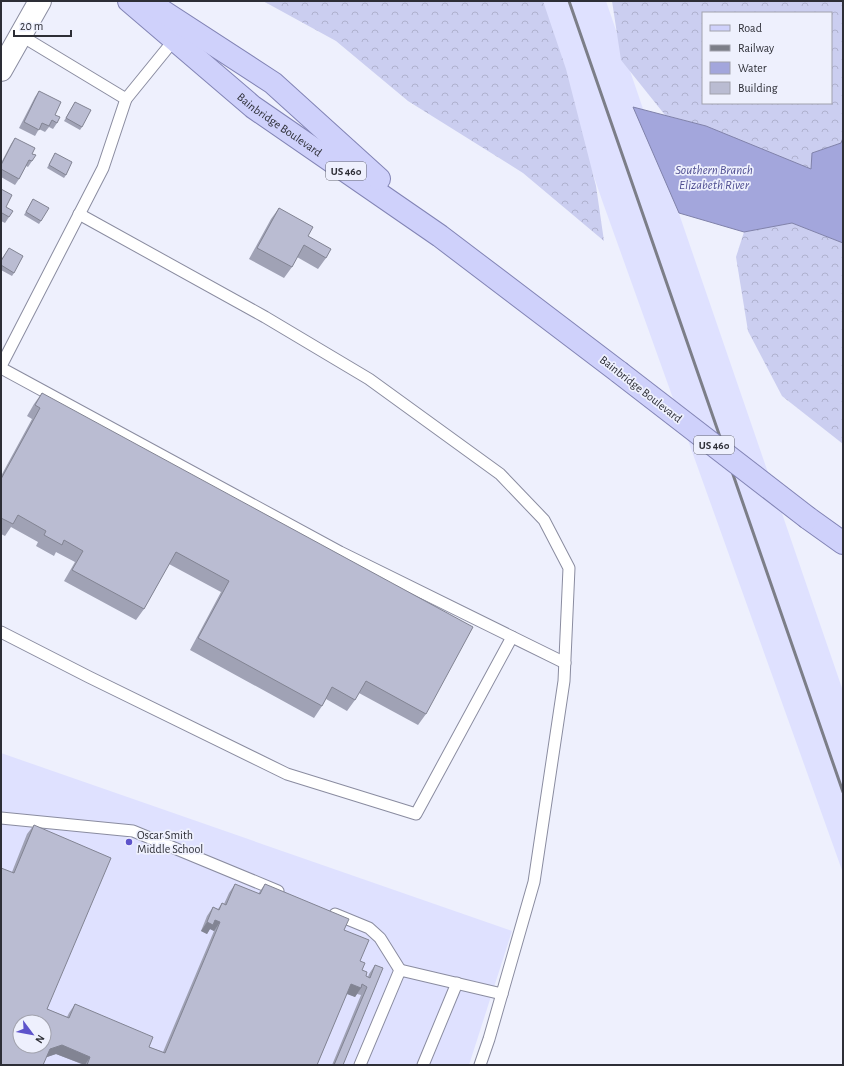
<svg xmlns="http://www.w3.org/2000/svg" width="844" height="1066" font-family="'Alegreya Sans',sans-serif">
<defs>
<pattern id="forest-crowns" width="20" height="18" patternUnits="userSpaceOnUse"><rect width="20" height="18" fill="#cbcef0"/><path d="M2 6a3 3 0 1 1 6 0M12 15a3 3 0 1 1 6 0" fill="none" stroke="#afb1ce"/></pattern>
</defs>
<rect width="100%" height="100%" fill="#eef0fd"/>
<g fill="#dfe1ff" fill-rule="evenodd">
<path d="M 533,1 L 606,1 L 843,691 L 843,873 L 603,203 Z"/>
<path d="M 1,753 L 512,931 L 469,1065 L 1,1065 ZM 20,1022 L 44,1022 L 44,1046 L 20,1046 Z"/>
</g>
<g fill="url(#forest-crowns)" fill-rule="evenodd">
<path d="M 263,1 L 543,1 L 566,69 L 596,186 L 604,241 L 523,173 L 408,101 L 336,41 Z"/>
<path d="M 612,1 L 843,1 L 843,138 L 841,143 L 812,153 L 816,173 L 706,126 L 665,115 L 621,60 ZM 703,13 L 831,13 L 831,103 L 703,103 Z"/>
<path d="M 792,223 L 843,243 L 843,444 L 782,396 L 748,331 L 736,257 L 744,232 Z"/>
</g>
<path fill="#a3a6dc" stroke="#8082aa" d="M 633,107 L 706,126 L 811,169 L 812,153 L 841,143 L 843,138 L 843,243 L 792,223 L 744,232 L 679,213 Z"/>
<g fill="none" stroke-linecap="round" stroke-linejoin="round">
<g stroke="#8a8ca0" stroke-width="13">
<g id="lane">
<path d="M 126,99 L 174,40"/>
<path d="M 79,214 L 265,317 L 369,379 L 500,474 L 544,520 L 569,568 L 564,681 L 534,882 L 489,1039 L 480,1065"/>
<path d="M 1,366 L 103,168 L 126,99 L 20,35"/>
<path d="M 1,368 L 340,552 L 565,663"/>
<path d="M 1,632 L 89,677 L 287,774 L 416,814 L 512,637"/>
<path d="M 1,818 L 133,831 L 278,891"/>
<path d="M 335,914 L 369,928 L 380,938 L 400,970"/>
<path d="M 360,1065 L 400,970 L 502,994"/>
<path d="M 423,1065 L 457,983"/>
</g>
</g>
<g stroke="#8a8ca0" stroke-width="24">
<path id="street" d="M 1,70 L 40,1"/>
</g>
<g stroke="#8284b5" stroke-width="24">
<g id="primary">
<path id="s1" d="M 129,1 L 253,107 L 440,236 L 619,372"/>
<path d="M 147,1 L 273,83 L 379,179"/>
<path d="M 808,518 L 843,543"/>
</g>
</g>
<use href="#lane" stroke="#fff" stroke-width="11"/>
<use href="#street" stroke="#fff" stroke-width="22"/>
<use href="#primary" stroke="#cfd1fb" stroke-width="22"/>
<path stroke="#7c7e88" stroke-width="3" d="M 569,1 L 843,792"/>
<g stroke="#8284b5" stroke-width="24" stroke-linecap="butt">
<path id="primary-bridge" d="M 619,372 L 808,518"/>
</g>
<use href="#primary-bridge" stroke="#cfd1fb" stroke-width="22"/>
</g>
<g fill="#a0a2b5">
<path d="M 39,91 L 55,115 L 57,123 L 53,129 L 49,127 L 45,132 L 39,129 L 35,136 L 19,128 L 35,97 Z"/>
<path d="M 75,102 L 82,127 L 80,130 L 64,121 Z"/>
<path d="M 15,138 L 32,154 L 32,161 L 28,167 L 26,166 L 19,179 L 15,185 L 1,177 L 1,163 L 11,144 Z"/>
<path d="M 55,153 L 66,175 L 64,178 L 47,168 Z"/>
<path d="M 1,189 L 6,207 L 9,217 L 5,223 L 1,221 Z"/>
<path d="M 33,199 L 41,221 L 39,224 L 24,215 Z"/>
<path d="M 279,208 L 308,236 L 326,258 L 318,269 L 297,257 L 292,267 L 284,278 L 249,259 L 271,219 Z"/>
<path d="M 9,248 L 14,273 L 12,276 L 1,270 L 1,260 Z"/>
<path d="M 42,393 L 426,714 L 418,725 L 359,693 L 355,700 L 347,711 L 326,699 L 322,706 L 314,718 L 190,650 L 221,592 L 169,564 L 144,609 L 136,620 L 64,581 L 75,562 L 56,552 L 54,556 L 36,546 L 38,542 L 11,527 L 5,536 L 1,534 L 1,476 L 32,419 L 27,416 L 34,404 Z"/>
<path d="M 34,825 L 47,1009 L 67,1017 L 69,1013 L 75,1004 L 149,1047 L 163,1052 L 214,931 L 210,929 L 207,934 L 201,931 L 207,916 L 213,907 L 218,909 L 222,903 L 224,904 L 229,893 L 235,884 L 258,894 L 265,884 L 344,930 L 360,961 L 362,970 L 366,976 L 368,977 L 369,974 L 375,965 L 343,1065 L 332,1065 L 361,995 L 357,994 L 355,997 L 347,993 L 317,1065 L 84,1065 L 56,1054 L 47,1057 L 12,872 L 27,834 Z"/>
</g>
<g fill="#828493">
<path d="M 215,920 L 220,922 L 214,931 L 210,929 L 207,934 L 201,931 L 207,922 Z"/>
<path d="M 351,984 L 361,988 L 355,997 L 344,993 Z"/>
<path d="M 62,1045 L 90,1057 L 85,1065 L 56,1054 L 44,1058 L 50,1049 Z"/>
</g>
<g fill="#babcd2" stroke="#828493" fill-rule="evenodd">
<path d="M 39,91 L 61,102 L 55,115 L 60,117 L 57,123 L 52,120 L 49,126 L 42,123 L 39,130 L 24,122 Z"/>
<path d="M 75,102 L 91,110 L 82,127 L 66,118 Z"/>
<path d="M 15,138 L 35,148 L 32,154 L 36,155 L 32,161 L 29,160 L 19,179 L 1,169 L 1,165 Z"/>
<path d="M 55,153 L 72,162 L 66,175 L 49,165 Z"/>
<path d="M 1,189 L 12,195 L 6,207 L 13,211 L 9,217 L 2,213 L 1,215 Z"/>
<path d="M 33,199 L 49,208 L 41,221 L 26,212 Z"/>
<path d="M 279,208 L 313,227 L 308,236 L 331,249 L 326,258 L 304,245 L 292,267 L 257,248 Z"/>
<path d="M 9,248 L 23,256 L 14,273 L 1,265 L 1,261 Z"/>
<path d="M 42,393 L 473,627 L 426,714 L 366,681 L 355,700 L 332,687 L 322,706 L 198,638 L 229,581 L 176,552 L 144,609 L 72,570 L 83,551 L 64,540 L 62,545 L 44,535 L 46,531 L 18,515 L 13,524 L 1,518 L 1,479 L 40,408 L 35,405 Z"/>
<path d="M 34,825 L 111,858 L 47,1009 L 69,1018 L 75,1004 L 153,1037 L 149,1047 L 165,1053 L 220,922 L 215,920 L 213,925 L 207,922 L 213,907 L 219,910 L 222,903 L 226,905 L 235,884 L 260,894 L 265,884 L 349,919 L 344,930 L 369,940 L 360,961 L 365,963 L 362,970 L 367,972 L 366,976 L 370,978 L 375,965 L 383,968 L 343,1065 L 334,1065 L 367,987 L 362,984 L 361,988 L 351,984 L 317,1065 L 87,1065 L 90,1057 L 62,1045 L 50,1049 L 43,1065 L 1,1065 L 1,868 L 14,873 ZM 20,1022 L 44,1022 L 44,1046 L 20,1046 Z"/>
</g>
<circle fill="#5d53cb" stroke="#eef0fd" stroke-width="1.5" cx="129" cy="842" r="4"/>
<g text-anchor="middle" dominant-baseline="central" stroke-width="3.5" stroke-linejoin="round" paint-order="stroke">
<g fill="#eef0fd" stroke="#676872" stroke-width="1">
<rect x="326" y="162" width="40" height="18" rx="3"/>
<rect x="694" y="436" width="40" height="18" rx="3"/>
</g>
<g font-size="11" font-weight="bold" fill="#2d2e36">
<text x="346" y="171">US 460</text>
<text x="714" y="445">US 460</text>
</g>
<g font-size="12" fill="#2d2e36" stroke="#eef0fd">
<text stroke="none"><textPath href="#s1" startOffset="195">Bainbridge Boulevard</textPath></text>
<text transform="translate(641 389) rotate(38)">Bainbridge Boulevard</text>
</g>
<g font-size="12" fill="#2d2e36" stroke="#eef0fd" text-anchor="start">
<text x="137" y="835">Oscar Smith<tspan x="137" dy="14">Middle School</tspan></text>
</g>
<g font-size="13" font-style="italic" fill="#4f4e91" stroke="#eef0fd">
<text x="714" y="170">Southern Branch<tspan x="714" dy="15">Elizabeth River</tspan></text>
</g>
</g>
<rect width="844" height="1066" fill="none" stroke="#2d2e36" stroke-width="4"/>
<rect x="702" y="12" width="130" height="92" fill="#eef0fd" stroke="#a1a2ad"/>
<rect x="710" y="25" width="20" height="6" fill="#cfd1fb" stroke="#a1a2ad"/>
<text x="738" y="32" font-size="12" fill="#2d2e36">Road</text>
<rect x="710" y="45" width="20" height="6" fill="#7c7e88" stroke="#a1a2ad"/>
<text x="738" y="52" font-size="12" fill="#2d2e36">Railway</text>
<rect x="710" y="62" width="20" height="12" fill="#a3a6dc" stroke="#a1a2ad"/>
<text x="738" y="72" font-size="12" fill="#2d2e36">Water</text>
<rect x="710" y="82" width="20" height="12" fill="#babcd2" stroke="#a1a2ad"/>
<text x="738" y="92" font-size="12" fill="#2d2e36">Building</text>
<g transform="translate(32 1034) rotate(122)"><circle r="19" fill="#eef0fd" stroke="#a1a2ad"/>
<path d="M0-3L7 15L0 10L-7 15Z" fill="#5d53cb"/>
<text y="-6" font-size="11" font-weight="bold" text-anchor="middle" fill="#2d2e36">N</text>
</g>
<path d="M14 30v6h57v-6" fill="none" stroke="#2d2e36" stroke-width="2"/>
<text x="20" y="30" font-size="12" fill="#2d2e36" stroke="#eef0fd" stroke-width="3" paint-order="stroke">20 m</text>
</svg>
